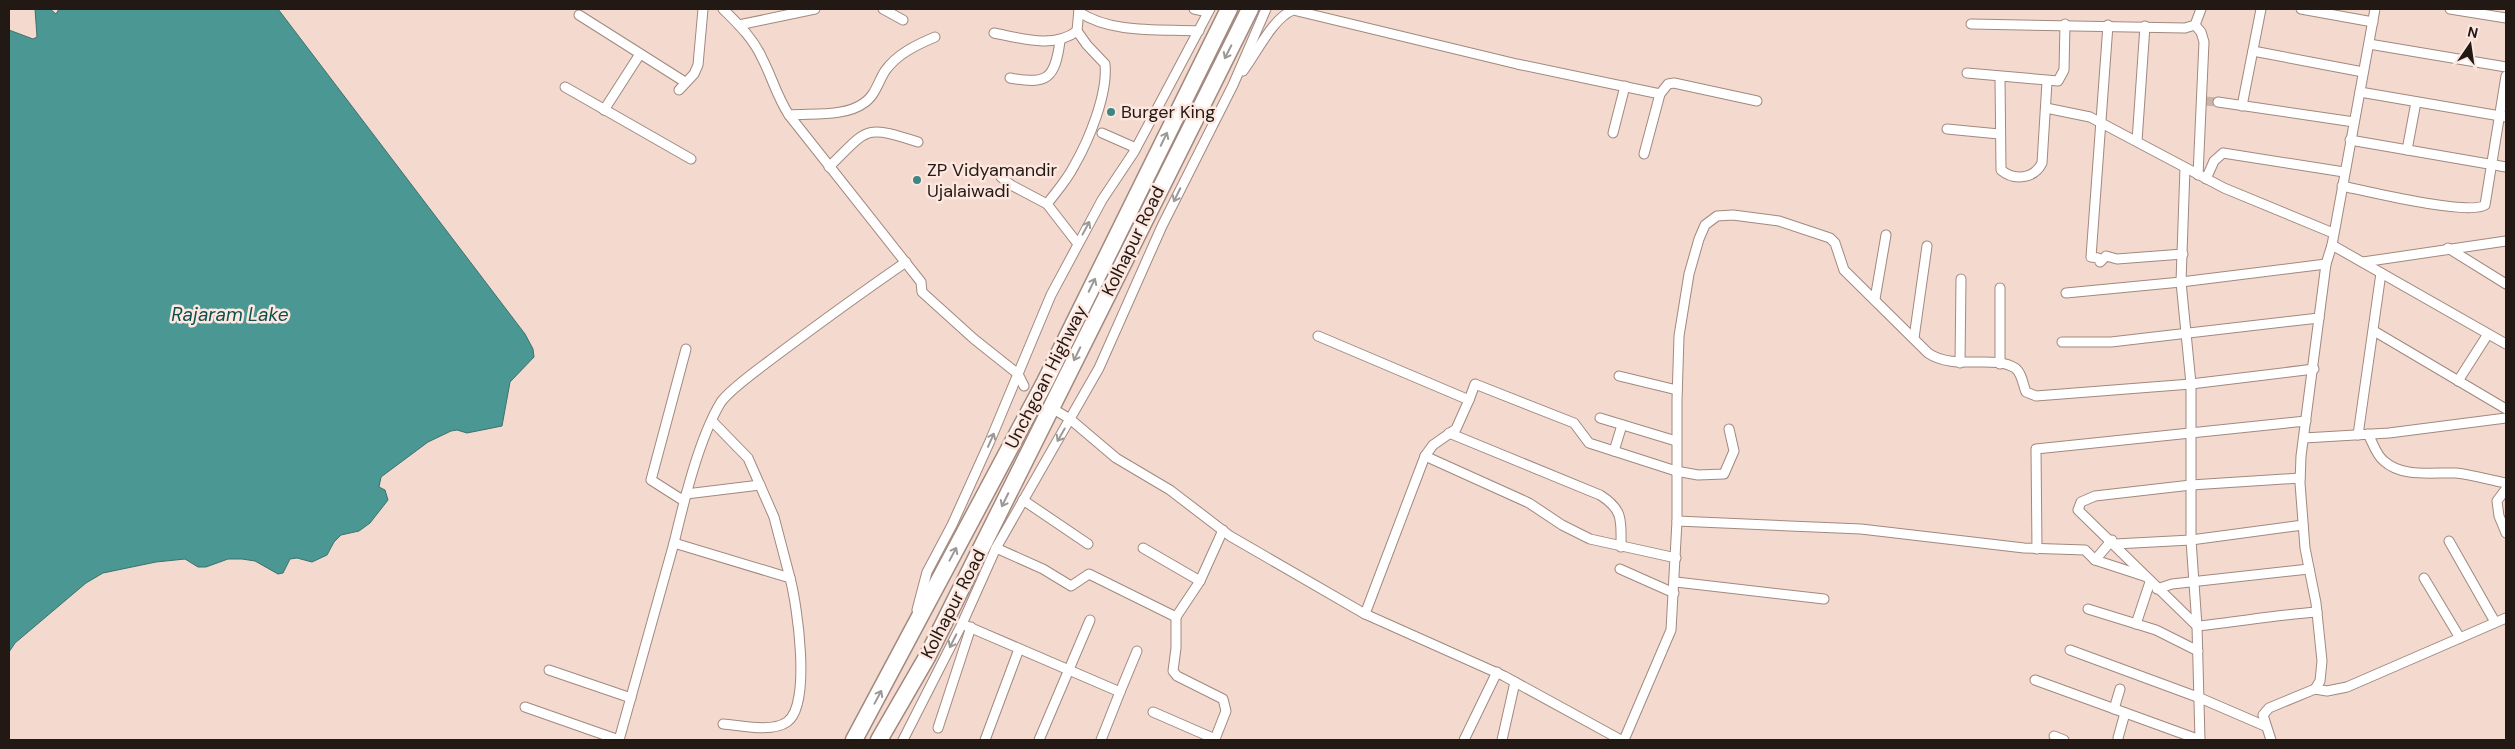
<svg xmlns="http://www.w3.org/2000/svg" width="2515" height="749" font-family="'DM Sans',sans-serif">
<rect width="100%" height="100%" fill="#f3d9ce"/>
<path fill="#4a9793" stroke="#3e716d" d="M 35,9 L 50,9 L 56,14 L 59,9 L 278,9 L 525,334 L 533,349 L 534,357 L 510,382 L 502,426 L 467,433 L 457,430 L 451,431 L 428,442 L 381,477 L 379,487 L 385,490 L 388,500 L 370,523 L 359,531 L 341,535 L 334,542 L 327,555 L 312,562 L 297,558 L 290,559 L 283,573 L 278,574 L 255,561 L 242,559 L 228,559 L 206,567 L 198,567 L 185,559 L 156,562 L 103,573 L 86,583 L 15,643 L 9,652 L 9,30 L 33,39 L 37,37 Z"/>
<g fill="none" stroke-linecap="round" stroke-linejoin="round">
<path stroke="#c9b3a9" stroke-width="9" stroke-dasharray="9 4.5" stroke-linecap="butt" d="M 2205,101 L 2218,102"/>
<g stroke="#a1897f" stroke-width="11">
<g id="street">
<path d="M 723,9 C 738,24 753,38 762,58 C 772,77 777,97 789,115 L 921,282 L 922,292 L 974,339 L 1018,374 L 1024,386"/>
<path d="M 883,9 L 903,20"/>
<path d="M 1194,9 L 1208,12"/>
<path d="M 2301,9 L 2373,22"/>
<path d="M 2450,9 L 2506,18"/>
<path d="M 1079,12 C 1112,34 1160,29 1199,31"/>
<path d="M 579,15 L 685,82"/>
<path d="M 1971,24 L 2185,28 L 2195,25 L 2201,9"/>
<path d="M 739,25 L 815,9"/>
<path d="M 2108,25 L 2091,257 L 2098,258 L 2100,262 L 2106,256 L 2117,259 L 2183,254"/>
<path d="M 2195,25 L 2201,32 L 2204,42 L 2198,175"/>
<path d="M 994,33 C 1020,38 1054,49 1077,31"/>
<path d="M 2369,44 L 2506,67"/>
<path d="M 2253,51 L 2363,72"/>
<path d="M 1243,71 C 1257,52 1273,18 1293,10 L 1517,64 L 1660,94"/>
<path d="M 1967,73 L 2058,81 L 2064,70 L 2065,24"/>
<path d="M 2000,77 L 2001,170 C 2014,181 2034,179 2042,163 L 2047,82"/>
<path d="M 1010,78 C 1047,85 1055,79 1060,41"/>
<path d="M 565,87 L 691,159"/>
<path d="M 679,90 L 694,74 L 698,65 L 703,9"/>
<path d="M 2360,92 L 2506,117"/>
<path d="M 2218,102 L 2354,122"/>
<path d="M 2242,106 L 2261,9"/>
<path d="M 2046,108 L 2090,117 L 2224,188 L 2333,233"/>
<path d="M 604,110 L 640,54"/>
<path d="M 789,115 C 812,113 845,117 864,103 C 875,96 878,82 885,71 C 897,54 916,45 935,37"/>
<path d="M 1947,129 L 1999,134"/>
<path d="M 1102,133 L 1136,148"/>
<path d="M 1613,133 L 1625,86"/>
<path d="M 2350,140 L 2506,167"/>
<path d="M 2137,141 L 2145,26"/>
<path d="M 2407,150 L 2416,102"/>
<path d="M 1644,154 L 1660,94 L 1668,84 L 1674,83 L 1757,101"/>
<path d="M 829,167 C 868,129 863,124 918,142"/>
<path d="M 2185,168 L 2181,282 L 2191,384 L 2191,540 L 2197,626 L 2200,740"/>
<path d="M 1001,177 L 1011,185 L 1047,204 L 1078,244"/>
<path d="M 2206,179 L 2214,161 L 2223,153 L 2344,172"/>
<path d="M 2342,186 C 2366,191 2468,216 2485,205 L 2506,76"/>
<path d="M 1047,204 C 1056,192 1067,180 1074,166 C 1089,140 1108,94 1105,64 L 1087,45 L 1077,31 L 1079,9"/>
<path d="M 2332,245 L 2506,344"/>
<path d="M 2448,248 L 2506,284"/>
<path d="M 2363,262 L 2506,241"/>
<path d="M 2066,293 L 2181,282 L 2326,264"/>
<path d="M 1875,299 L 1886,235"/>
<path d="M 2374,331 L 2506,409"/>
<path d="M 1318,336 L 1469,400 L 1475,384 L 1574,423 L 1589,443 L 1676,471 L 1698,475 L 1724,474 L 1734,451 L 1729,429"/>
<path d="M 1914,338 L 1927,246"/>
<path d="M 2062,342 L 2111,342 L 2319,318"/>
<path d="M 1960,363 L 1961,279"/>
<path d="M 2000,364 L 2000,288"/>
<path d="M 1619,376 L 1677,390"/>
<path d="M 2458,381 L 2488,334"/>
<path d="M 1055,410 L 1070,419 L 1116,458 L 1170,490 L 1230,536 L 1365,614 L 1504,676 L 1621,740"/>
<path d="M 1600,418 L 1676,441"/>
<path d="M 712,421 L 748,458 L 774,517 L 790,578"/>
<path d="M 1449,433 L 1600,495 C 1624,510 1621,521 1621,547"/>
<path d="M 2368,434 C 2373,443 2376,455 2384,461 C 2402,478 2434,472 2456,473 C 2473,475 2490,480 2506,483"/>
<path d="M 2358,435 L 2381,273"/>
<path d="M 2304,438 L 2389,433 L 2506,418"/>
<path d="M 1614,451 L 1622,425"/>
<path d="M 1425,456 L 1529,503 L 1562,525 L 1590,539 L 1676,558"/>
<path d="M 2300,478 L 2191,485 L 2095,496 L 2081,502 L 2078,510 L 2197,626 C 2237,622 2276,615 2317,612"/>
<path d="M 2506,489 L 2497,501 L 2499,516 L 2506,533"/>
<path d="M 686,494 L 760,485"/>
<path d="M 1023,500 L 1088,544"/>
<path d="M 684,501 L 651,480 L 686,349"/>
<path d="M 1677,521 L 1861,529 L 2024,548 L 2085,550 L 2095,560 L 2144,576"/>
<path d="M 2449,541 L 2495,622"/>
<path d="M 674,543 C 684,501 699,438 721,402 C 730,389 760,368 773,358 C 817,325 861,293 906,262"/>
<path d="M 2115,544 L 2191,540 L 2303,525"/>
<path d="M 996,548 L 1043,569 L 1071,586 L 1089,574 L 1176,617 L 1200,581 L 1223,530"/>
<path d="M 1143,548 L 1200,581"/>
<path d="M 2037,549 L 2036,449 L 2306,421"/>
<path d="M 2095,560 L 2112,540"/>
<path d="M 1620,569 L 1674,593"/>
<path d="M 2424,578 L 2460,638"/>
<path d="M 1676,582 L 1824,599"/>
<path d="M 2157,589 L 2172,584 L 2309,569"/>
<path d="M 2088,609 L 2156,630 L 2198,651"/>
<path d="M 917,610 L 927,572 L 952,525 L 990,441 L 1051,295 L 1102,200 L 1134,152 L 1210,9"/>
<path d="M 1365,614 L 1425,456 L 1433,445 L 1456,429 L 1469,400"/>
<path d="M 962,624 L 1120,692 L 1101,740"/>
<path d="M 2136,624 L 2150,582"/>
<path d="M 2070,650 L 2200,698 L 2265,726"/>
<path d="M 549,670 L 631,698"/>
<path d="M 2035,680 L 2200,740"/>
<path d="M 2315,689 L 2327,691 L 2347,687 L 2506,618"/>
<path d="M 1120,692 L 1137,651"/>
<path d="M 525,707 L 619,740"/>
<path d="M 2114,709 L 2120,689"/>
<path d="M 1153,712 L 1215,739 L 1226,711 L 1223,699 L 1177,676 L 1173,671 L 1176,648 L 1176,617"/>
<path d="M 938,728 L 971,627"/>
<path d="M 2054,736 L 2064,740"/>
<path d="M 2118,738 L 2125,713"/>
<path d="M 619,740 L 674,543 L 790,578 C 797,604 812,705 787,722 C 771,733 740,725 723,724"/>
<path d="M 903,740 L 962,624 L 996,548 L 1099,368 L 1162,226 L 1233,85 L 1266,9"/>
<path d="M 985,740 L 1019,649"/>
<path d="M 1039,740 L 1090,620"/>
<path d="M 1464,740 L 1497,672"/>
<path d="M 1502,740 L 1515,682"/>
<path d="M 1624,740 L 1671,630 L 1677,521 L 1677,400 L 1679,336 L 1689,274 L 1699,239 L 1705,225 L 1717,216 L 1733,215 L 1779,221 L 1830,238 L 1835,243 L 1844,270 L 1928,353 C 1954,371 1994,354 2015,368 C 2022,373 2023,385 2026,392 L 2036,396 L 2191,384 L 2314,369"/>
<path d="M 2271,740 L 2263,715 L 2269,708 L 2315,689 L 2320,681 L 2322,661 L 2316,603 L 2305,548 L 2300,483 L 2301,456 L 2326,264 L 2332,245 L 2375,9"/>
</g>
</g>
<g stroke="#a1897f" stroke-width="19">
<g id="highway">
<path d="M 854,740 L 1045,382 L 1229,9"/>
<path d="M 879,740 L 927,657 L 1250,9"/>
</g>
</g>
<use href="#street" stroke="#fff" stroke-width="9"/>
<use href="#highway" stroke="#fff" stroke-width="16"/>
</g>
<defs><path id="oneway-shaft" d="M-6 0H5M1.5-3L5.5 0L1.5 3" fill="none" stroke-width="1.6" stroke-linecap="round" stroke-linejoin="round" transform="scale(1.25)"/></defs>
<g stroke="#9c9896">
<use href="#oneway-shaft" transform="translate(1228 52) rotate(117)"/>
<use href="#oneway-shaft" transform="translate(1164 139) rotate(-64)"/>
<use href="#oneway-shaft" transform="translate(1177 195) rotate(116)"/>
<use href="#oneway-shaft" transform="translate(1086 228) rotate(-62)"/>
<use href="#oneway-shaft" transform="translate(1092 285) rotate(-64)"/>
<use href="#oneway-shaft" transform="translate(1077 354) rotate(116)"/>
<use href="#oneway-shaft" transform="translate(1061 435) rotate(120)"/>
<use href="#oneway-shaft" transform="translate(991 440) rotate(-66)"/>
<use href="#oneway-shaft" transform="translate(1005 500) rotate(116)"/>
<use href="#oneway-shaft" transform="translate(953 554) rotate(-62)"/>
<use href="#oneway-shaft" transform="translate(953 641) rotate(117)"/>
<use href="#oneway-shaft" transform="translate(878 697) rotate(-62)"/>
</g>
<g fill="#3e8682" stroke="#fde7df" stroke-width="2">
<circle cx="1111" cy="112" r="5"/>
<circle cx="917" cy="180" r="5"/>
</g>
<g text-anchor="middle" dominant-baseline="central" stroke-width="5" stroke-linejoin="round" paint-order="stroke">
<g font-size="18" fill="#221915" stroke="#fde7df" text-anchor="start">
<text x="1121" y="112">Burger King</text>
<text x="927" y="170">ZP Vidyamandir<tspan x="927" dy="21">Ujalaiwadi</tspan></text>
</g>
<g font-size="18" fill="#221915" stroke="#fde7df">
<text transform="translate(1133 241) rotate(-64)">Kolhapur Road</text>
<text transform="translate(1046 377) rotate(-63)">Unchgoan Highway</text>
<text transform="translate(953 604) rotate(-63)">Kolhapur Road</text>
</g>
<g font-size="19" font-style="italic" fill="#0a504e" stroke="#fde7df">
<text x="230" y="314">Rajaram Lake</text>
</g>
</g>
<rect width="2515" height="749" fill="none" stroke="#221915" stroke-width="20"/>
<g transform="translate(2470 45) rotate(13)" stroke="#fde7df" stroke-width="4" paint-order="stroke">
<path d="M0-4L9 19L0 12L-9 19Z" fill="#221915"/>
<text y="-8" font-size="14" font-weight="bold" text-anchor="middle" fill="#221915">N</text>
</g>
</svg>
